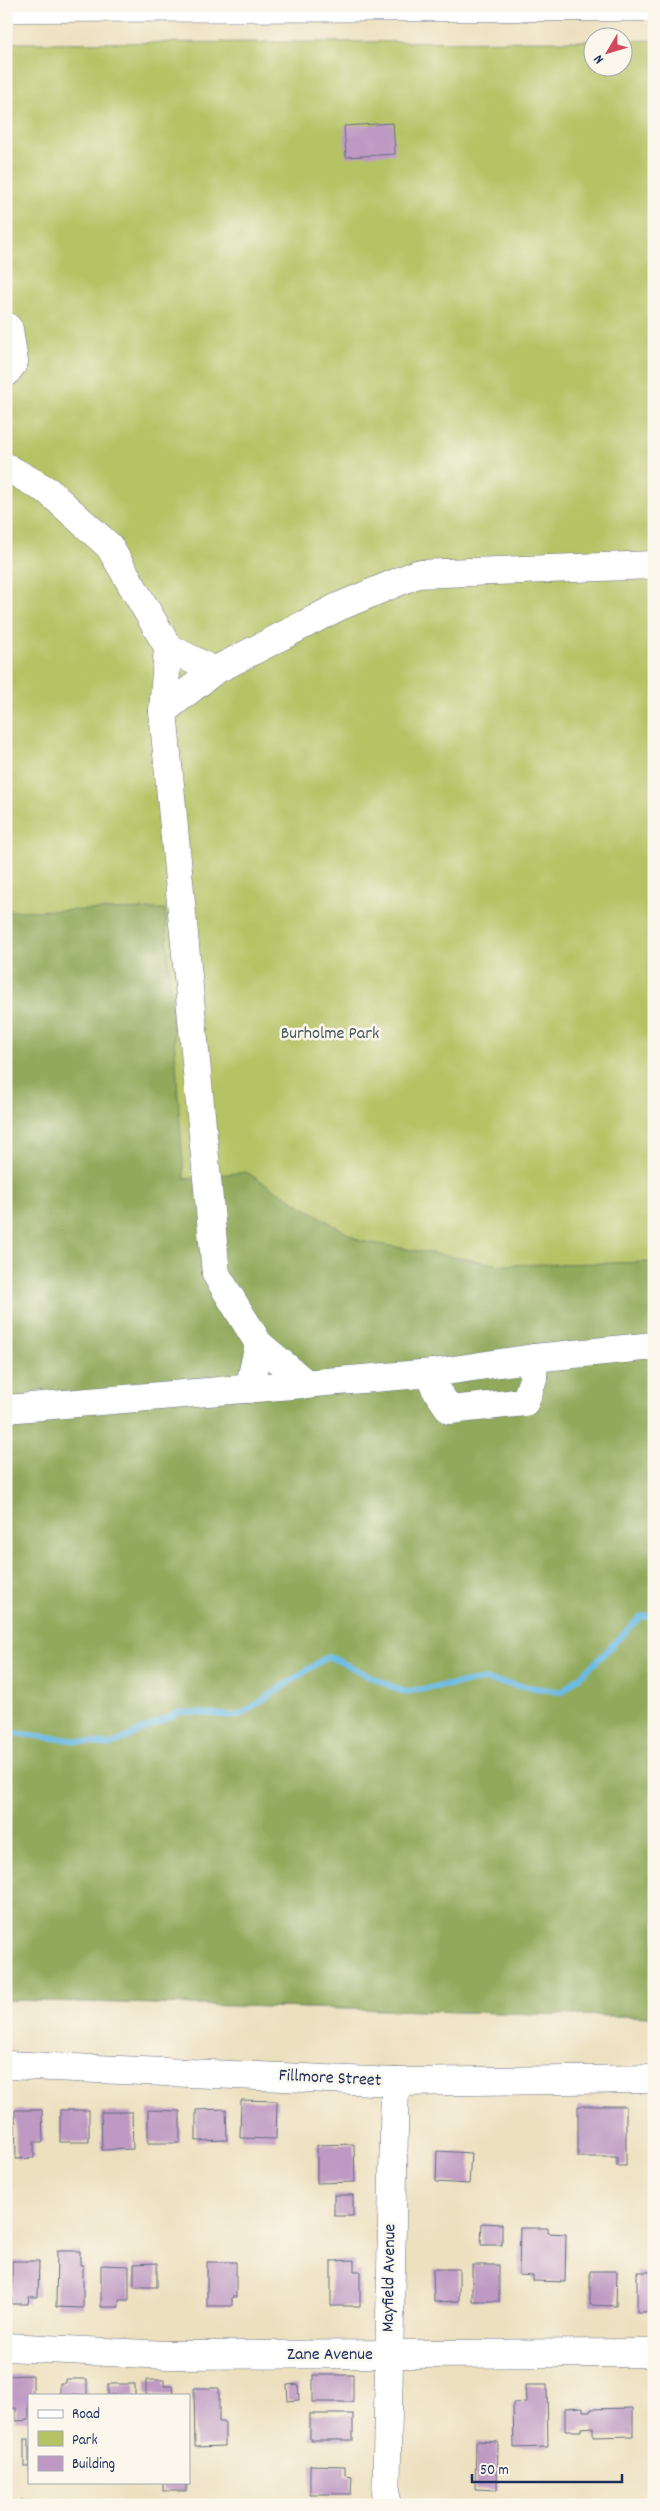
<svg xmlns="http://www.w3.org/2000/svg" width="660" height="2511" font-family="Dekko,sans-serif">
<rect width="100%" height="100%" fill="#fbf7ec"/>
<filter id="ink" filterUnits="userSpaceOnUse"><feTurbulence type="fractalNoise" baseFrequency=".02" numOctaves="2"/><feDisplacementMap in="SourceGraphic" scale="10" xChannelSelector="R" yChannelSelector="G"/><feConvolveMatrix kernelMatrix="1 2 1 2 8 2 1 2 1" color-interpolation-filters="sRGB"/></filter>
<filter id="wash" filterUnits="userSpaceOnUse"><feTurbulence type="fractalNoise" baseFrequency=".0096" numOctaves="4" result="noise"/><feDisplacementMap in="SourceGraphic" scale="20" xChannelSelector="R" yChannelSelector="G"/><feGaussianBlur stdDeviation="1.12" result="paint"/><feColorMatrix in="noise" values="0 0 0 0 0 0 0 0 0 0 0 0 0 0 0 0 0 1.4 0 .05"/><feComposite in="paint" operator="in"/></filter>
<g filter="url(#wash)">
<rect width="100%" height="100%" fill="#ede0bf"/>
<path fill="#b5c365" stroke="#687962" d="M 654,40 L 654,2017 L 6,2000 L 6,43 L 592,41 L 592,68 L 622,68 L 623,41 Z"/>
<path fill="#90a95a" stroke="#566c5c" d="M 165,909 L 184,1179 L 246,1172 L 360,1241 L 501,1265 L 654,1262 L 654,2017 L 6,2000 L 6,911 Z"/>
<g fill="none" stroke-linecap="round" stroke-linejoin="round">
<path stroke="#6bbbe6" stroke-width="6" d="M 6,1732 L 111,1745 L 180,1712 L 239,1716 L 328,1656 L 403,1692 L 482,1680 L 562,1692 L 597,1661 L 640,1617 L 654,1615"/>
</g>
<g id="blocks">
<g fill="#be99c3">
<path d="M 393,123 L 395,154 L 346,157 L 344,126 Z"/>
<path d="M 241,2100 L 277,2101 L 276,2139 L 240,2138 Z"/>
<path d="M 578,2106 L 626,2106 L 626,2166 L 617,2166 L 617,2157 L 578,2157 Z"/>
<path d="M 226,2109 L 227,2140 L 196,2141 L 196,2110 Z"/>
<path d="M 15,2110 L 42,2110 L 43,2142 L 34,2142 L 34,2158 L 16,2159 Z"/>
<rect x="60" y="2110" width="29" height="32"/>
<path d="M 148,2110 L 180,2111 L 180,2143 L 148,2143 Z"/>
<path d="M 101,2112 L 132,2112 L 133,2149 L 102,2150 Z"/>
<path d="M 354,2144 L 355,2182 L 317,2183 L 317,2145 Z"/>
<path d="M 437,2151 L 471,2153 L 469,2184 L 436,2182 Z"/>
<rect x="334" y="2195" width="19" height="21"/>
<path d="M 482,2223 L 502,2224 L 502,2245 L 481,2245 Z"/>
<path d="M 520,2228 L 548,2228 L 548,2233 L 566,2234 L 565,2282 L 533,2281 L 533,2276 L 519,2275 Z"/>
<path d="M 57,2251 L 80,2251 L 80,2265 L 83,2265 L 83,2308 L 56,2307 Z"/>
<path d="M 354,2260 L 354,2271 L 360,2271 L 360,2306 L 331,2306 L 331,2261 Z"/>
<path d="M 12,2261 L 39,2261 L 38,2297 L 29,2297 L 28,2304 L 12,2304 Z"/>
<path d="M 207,2262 L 236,2262 L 236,2297 L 232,2297 L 232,2306 L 207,2306 Z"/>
<path d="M 157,2263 L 157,2287 L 134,2287 L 134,2264 Z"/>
<path d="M 101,2265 L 129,2266 L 129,2300 L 119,2300 L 119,2307 L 101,2307 Z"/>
<rect x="472" y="2265" width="27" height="36"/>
<path d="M 433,2269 L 459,2269 L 459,2301 L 434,2302 Z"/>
<path d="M 590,2271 L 617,2271 L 616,2306 L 590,2305 Z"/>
<rect x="637" y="2272" width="17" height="40"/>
<path d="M 33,2375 L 33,2395 L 29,2395 L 29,2420 L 16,2421 L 16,2408 L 6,2409 L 6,2376 Z"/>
<rect x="313" y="2375" width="40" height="27"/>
<path d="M 66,2379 L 87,2379 L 87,2395 L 60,2395 L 60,2383 L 66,2383 Z"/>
<path d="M 146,2380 L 164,2380 L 164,2386 L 173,2386 L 174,2395 L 146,2395 Z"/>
<rect x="108" y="2384" width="27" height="11"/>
<path d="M 298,2384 L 299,2400 L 288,2401 L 287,2385 Z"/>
<path d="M 525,2385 L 547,2385 L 548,2447 L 514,2448 L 513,2403 L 526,2402 Z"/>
<path d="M 194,2388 L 219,2388 L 219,2422 L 225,2422 L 225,2446 L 195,2447 Z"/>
<path d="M 583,2407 L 583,2411 L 591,2411 L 591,2409 L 633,2408 L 633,2436 L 593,2437 L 593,2427 L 581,2428 L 581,2431 L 565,2431 L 565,2408 Z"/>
<rect x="310" y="2414" width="43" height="26"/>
<rect x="24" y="2439" width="5" height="28"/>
<path d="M 476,2441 L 498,2442 L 497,2490 L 475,2489 Z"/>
<path d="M 310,2465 L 345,2466 L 345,2475 L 352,2476 L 351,2494 L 310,2494 Z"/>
<rect x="163" y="2482" width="23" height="9"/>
<rect x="7" y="2501" width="24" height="4"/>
</g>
</g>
</g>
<g filter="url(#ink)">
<use href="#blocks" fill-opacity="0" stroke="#646d80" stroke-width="1"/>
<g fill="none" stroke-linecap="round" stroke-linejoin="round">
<g stroke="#646d80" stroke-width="29">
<g id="minor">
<path d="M 6,326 L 9,329 L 14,362 L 6,373"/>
<path d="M 6,467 L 48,491 L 109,546 L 168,647 L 163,711 L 216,1274 L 259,1344 L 249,1389"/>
<path d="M 168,647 L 214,671"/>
<path d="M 163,711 L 214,671 L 338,607 L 417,574 L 654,565"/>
<path d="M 259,1344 L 308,1385"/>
<path d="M 433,1373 L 435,1388 L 450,1410 L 525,1402 L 533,1379 L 534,1358"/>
<path d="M 6,1409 L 433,1373 L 534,1358 L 654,1346"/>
<path d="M 6,2065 L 395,2082 L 654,2079"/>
<path d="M 6,2347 L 167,2355 L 654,2353"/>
<path d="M 386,2505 L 395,2082"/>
</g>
</g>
<g stroke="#646d80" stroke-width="29">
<path id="major" d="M 6,8 L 654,7"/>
</g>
<use href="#minor" stroke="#fff" stroke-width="28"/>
<use href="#major" stroke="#fff" stroke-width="28"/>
</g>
</g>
<g text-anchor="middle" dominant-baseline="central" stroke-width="5" stroke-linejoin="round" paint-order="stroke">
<g font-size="18" fill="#495b60" stroke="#fbf7ec">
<text x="330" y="1034">Burholme Park</text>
</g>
<g font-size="18" fill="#1b2f5e" stroke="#fbf7ec">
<text transform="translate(330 2079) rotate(3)">Fillmore Street</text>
<text transform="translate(390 2278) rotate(-89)">Mayfield Avenue</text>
<text x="330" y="2355">Zane Avenue</text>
</g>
</g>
<rect width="660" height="2511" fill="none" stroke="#fbf7ec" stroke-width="25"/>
<rect x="28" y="2394" width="162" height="90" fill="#fbf7ec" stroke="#a1a7b3"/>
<rect x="38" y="2410" width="25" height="8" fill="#ffffff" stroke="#a1a7b3"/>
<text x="72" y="2418" font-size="15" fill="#1b2f5e">Road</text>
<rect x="38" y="2431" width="25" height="15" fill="#b5c365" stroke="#a1a7b3"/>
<text x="72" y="2444" font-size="15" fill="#1b2f5e">Park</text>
<rect x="38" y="2456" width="25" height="15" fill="#be99c3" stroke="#a1a7b3"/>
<text x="72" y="2468" font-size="15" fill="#1b2f5e">Building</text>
<g transform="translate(608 52) rotate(232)"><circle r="24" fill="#fbf7ec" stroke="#a1a7b3"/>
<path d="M0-4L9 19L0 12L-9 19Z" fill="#d1495b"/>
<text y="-8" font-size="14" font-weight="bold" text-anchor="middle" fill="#1b2f5e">N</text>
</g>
<path d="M472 2474v8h150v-8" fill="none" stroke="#1b2f5e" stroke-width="2.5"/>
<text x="480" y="2474" font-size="15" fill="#1b2f5e" stroke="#fbf7ec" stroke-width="4" paint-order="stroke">50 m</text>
</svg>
